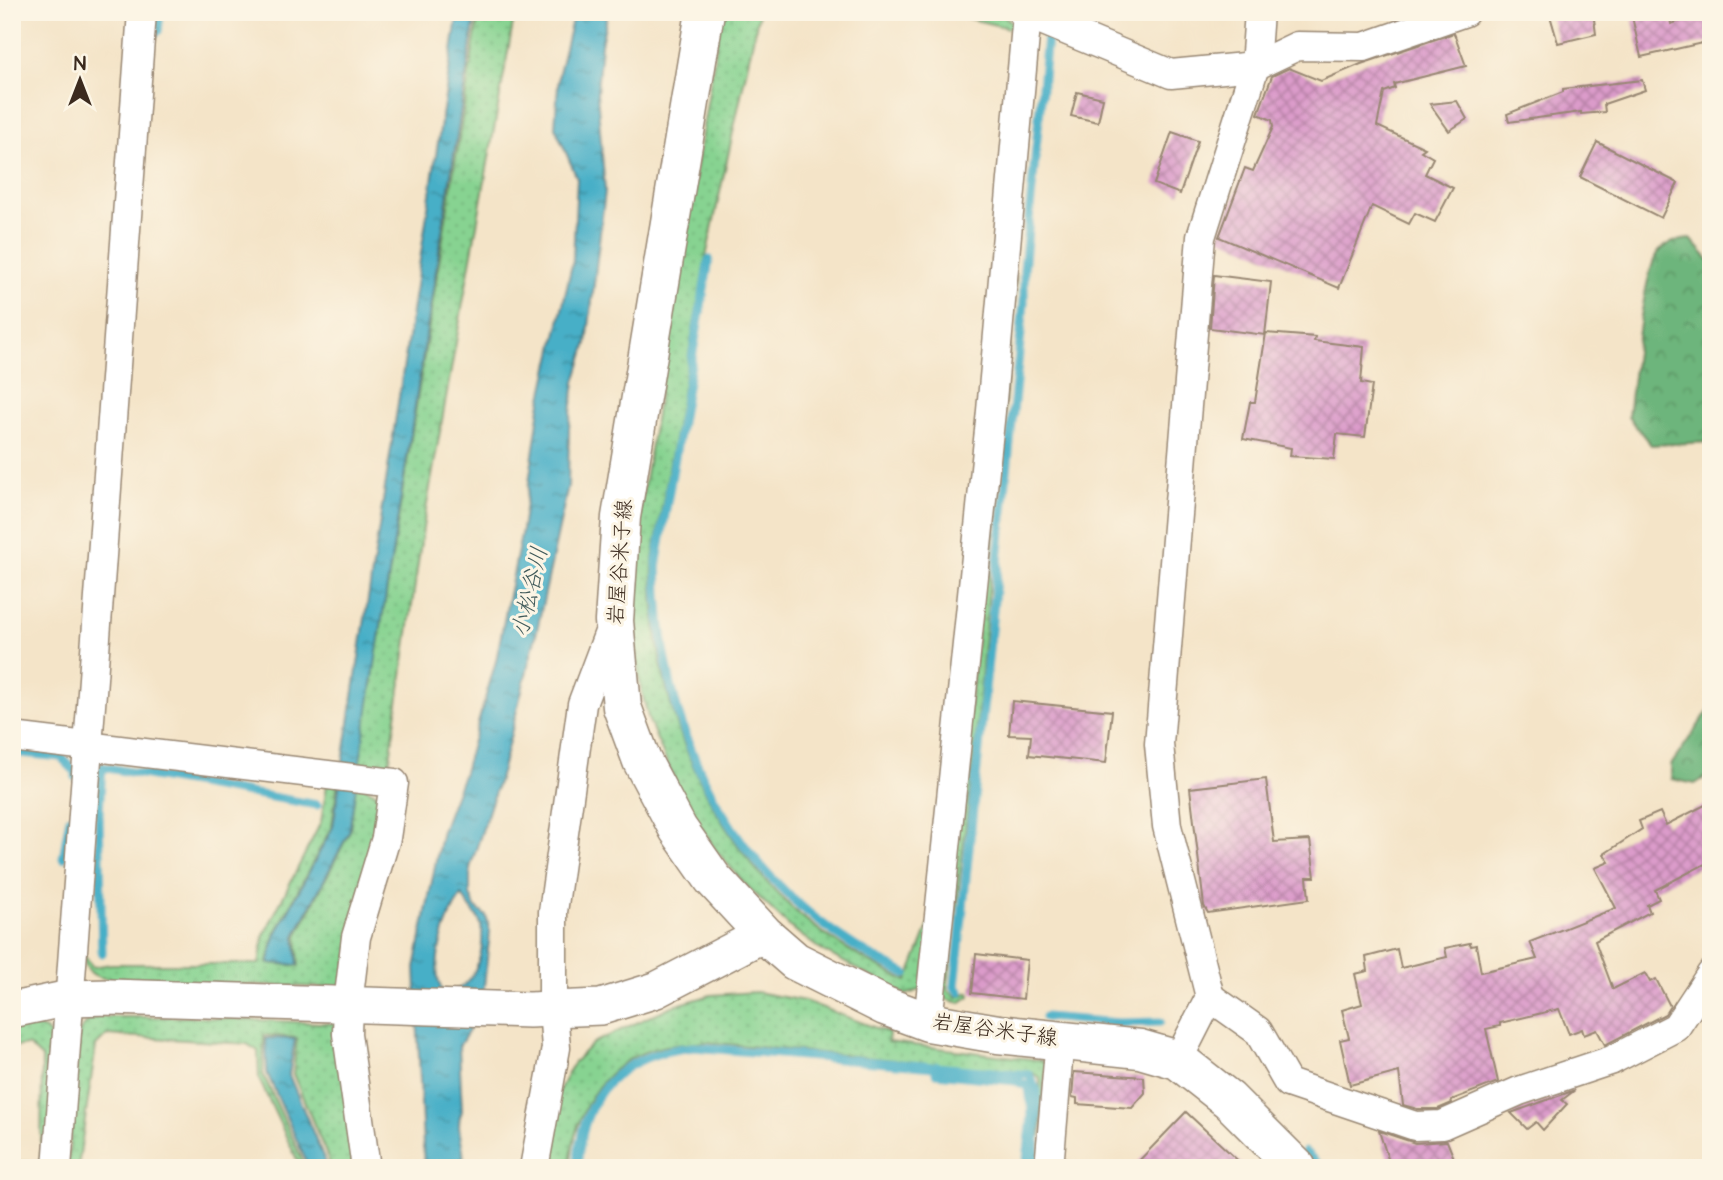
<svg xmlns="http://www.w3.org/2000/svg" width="1723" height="1180" font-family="'Architects Daughter','Klee One',sans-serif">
<defs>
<pattern id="grass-dots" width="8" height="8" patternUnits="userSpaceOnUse" patternTransform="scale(1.75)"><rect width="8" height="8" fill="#87d391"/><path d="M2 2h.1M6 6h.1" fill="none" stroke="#75b57d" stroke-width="1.8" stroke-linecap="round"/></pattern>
<pattern id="forest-crowns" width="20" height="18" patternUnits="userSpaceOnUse" patternTransform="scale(1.75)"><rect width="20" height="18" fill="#6db57b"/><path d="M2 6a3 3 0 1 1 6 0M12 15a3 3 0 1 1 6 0" fill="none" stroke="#5b9364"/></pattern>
<pattern id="water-ripples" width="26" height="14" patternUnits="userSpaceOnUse" patternTransform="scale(1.75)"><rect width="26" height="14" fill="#47afc7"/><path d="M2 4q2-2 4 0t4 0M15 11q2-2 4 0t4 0" fill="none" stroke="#3c8fa1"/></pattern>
<pattern id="building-cross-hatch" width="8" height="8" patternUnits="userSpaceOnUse" patternTransform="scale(1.75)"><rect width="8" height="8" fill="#db9bca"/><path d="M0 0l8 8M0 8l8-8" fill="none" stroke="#b37fa3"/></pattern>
</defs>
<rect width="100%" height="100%" fill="#fcf5e5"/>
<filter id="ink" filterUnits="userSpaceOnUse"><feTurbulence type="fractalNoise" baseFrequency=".0143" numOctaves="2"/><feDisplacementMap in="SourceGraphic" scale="14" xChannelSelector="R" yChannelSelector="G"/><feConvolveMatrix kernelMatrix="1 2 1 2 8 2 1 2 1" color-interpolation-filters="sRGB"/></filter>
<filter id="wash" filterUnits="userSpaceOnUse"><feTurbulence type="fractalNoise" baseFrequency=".00686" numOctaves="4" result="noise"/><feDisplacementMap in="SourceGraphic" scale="28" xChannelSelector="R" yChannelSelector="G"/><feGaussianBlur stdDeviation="1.57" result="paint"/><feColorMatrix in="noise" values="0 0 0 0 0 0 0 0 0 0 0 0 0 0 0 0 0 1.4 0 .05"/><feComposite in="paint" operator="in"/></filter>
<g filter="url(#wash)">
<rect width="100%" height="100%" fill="#f4e4c8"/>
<g fill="url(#grass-dots)" stroke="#617e58" stroke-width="2">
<path d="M 479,12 L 515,12 L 424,521 L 389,766 L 387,769 L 358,770 Z"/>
<path d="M 722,12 L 759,12 L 706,257 L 653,559 C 648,684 697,815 787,903 C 821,936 865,961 907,981 L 935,910 L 922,989 L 906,995 L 821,950 L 790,927 L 743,882 L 715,849 L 679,791 L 649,721 L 640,684 L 628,584 Z"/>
<path d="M 942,12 C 966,12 1004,3 1017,30 Z"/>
<path d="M 1016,275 L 976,738 L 947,989 L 957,997 L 969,992 L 970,996 L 960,1003 L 939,997 Z"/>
<path d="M 328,779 L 338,780 L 332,826 L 274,936 L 268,963 L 299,966 L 297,936 L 350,831 L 356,782 L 384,798 L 342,988 L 108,979 C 90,976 86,971 82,953 L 93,967 L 111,964 L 259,964 L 264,935 L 321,822 Z"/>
<path d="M 756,992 L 805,1001 L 889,1033 L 888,1042 L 1040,1060 L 1046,1063 L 1041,1137 L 1040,1078 L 1032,1073 L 706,1042 C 692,1044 676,1044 662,1047 C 603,1060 574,1111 570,1168 L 541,1168 L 556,1096 L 574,1062 L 593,1043 L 670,1007 L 711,995 Z"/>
<path d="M 98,1017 L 194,1017 L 340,1024 L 361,1168 L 332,1168 L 293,1074 L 297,1038 L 264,1035 L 263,1074 L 306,1168 L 301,1168 L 259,1079 L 258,1051 L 247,1044 L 107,1035 L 96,1046 L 78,1167 L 68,1166 L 79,1032 L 88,1021 Z"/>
<path d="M 32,1025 L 46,1030 L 54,1040 L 49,1168 L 12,1168 L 12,1162 L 37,1163 L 41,1159 L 42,1058 L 28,1045 L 12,1047 L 12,1030 Z"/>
</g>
<g fill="url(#forest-crowns)" stroke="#54704c" stroke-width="2">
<path d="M 1691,239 L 1711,262 L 1711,442 L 1651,445 L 1628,417 C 1632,388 1643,271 1658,253 C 1667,242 1678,240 1691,239 Z"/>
<path d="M 1711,707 L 1711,774 L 1695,784 L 1671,779 L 1671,765 Z"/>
</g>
<g fill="url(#water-ripples)" stroke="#416c72" stroke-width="2" fill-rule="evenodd">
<path d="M 458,12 L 476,12 L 349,832 L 295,936 L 298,965 L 269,963 L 275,936 L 333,827 Z"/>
<path d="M 574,12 L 608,12 L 601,44 L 597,93 L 605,191 L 587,343 L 575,382 L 569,428 L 568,486 L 535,639 L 501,773 L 470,868 L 470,895 L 475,907 L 486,916 L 490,932 L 483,995 L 468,1032 L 459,1046 L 462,1111 C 453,1129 468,1148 462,1168 L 424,1168 L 415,968 L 442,830 L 464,772 L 496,661 L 522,530 L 540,407 L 573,260 L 577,178 L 555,127 L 559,73 ZM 462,895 C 467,904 473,911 478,918 C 490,940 476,995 443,992 C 428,968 446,916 462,895 Z"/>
<path d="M 266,1038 L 295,1039 L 289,1075 L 328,1168 L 309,1168 L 267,1073 Z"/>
</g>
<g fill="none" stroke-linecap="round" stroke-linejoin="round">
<g stroke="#47afc7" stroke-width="9">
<path d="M 158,31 L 160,12"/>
<path d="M 709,260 L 657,561 C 658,743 737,895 906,974"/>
<path d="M 12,752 L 61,757 L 76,772 L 76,777"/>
<path d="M 63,858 L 70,818"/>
<path d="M 102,953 L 99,812 L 102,767 L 317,805"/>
<path d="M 960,992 L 955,987 L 1024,303 L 1024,270 L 1048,27"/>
<path d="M 1045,1017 L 1119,1023 L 1160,1022"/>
<path d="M 937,1066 L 936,1073 L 1016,1081 L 1027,1086 C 1037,1110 1028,1142 1026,1168"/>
<path d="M 1305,1152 L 1322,1168"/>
<path d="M 577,1168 C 582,1093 619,1054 694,1047 L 1029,1075 L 1037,1091 L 1035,1168"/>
</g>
</g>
<g id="blocks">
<g fill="url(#building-cross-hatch)">
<path d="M 1549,12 L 1593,12 L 1596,34 L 1558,43 Z"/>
<path d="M 1631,12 L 1669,12 L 1671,24 L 1711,12 L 1711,41 L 1641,57 Z"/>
<path d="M 1454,33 L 1466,66 L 1394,84 L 1395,88 L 1384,92 L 1377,126 L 1425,148 L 1421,151 L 1433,158 L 1425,174 L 1453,188 L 1435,222 L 1415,213 L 1409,224 L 1372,206 L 1339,288 L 1219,237 L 1245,168 L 1253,171 L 1273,127 L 1272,120 L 1258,114 L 1272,76 L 1289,68 L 1321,81 L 1361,64 Z"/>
<path d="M 1642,80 L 1645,90 L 1604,104 L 1605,112 L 1581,114 L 1581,112 L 1509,122 L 1507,114 L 1563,92 L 1563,89 Z"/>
<path d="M 1077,92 L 1103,98 L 1098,122 L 1071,116 Z"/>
<path d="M 1457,101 L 1467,119 L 1449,131 L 1430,104 Z"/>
<path d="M 1172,132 L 1198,141 L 1180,194 L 1154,184 Z"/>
<path d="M 1597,142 L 1678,183 L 1661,218 L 1580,177 Z"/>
<path d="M 1214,275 L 1271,282 L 1265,335 L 1210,328 Z"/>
<path d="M 1266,333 L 1315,337 L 1314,341 L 1364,347 L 1361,383 L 1372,385 L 1365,437 L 1337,434 L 1334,459 L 1290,456 L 1291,448 L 1243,439 L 1250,402 L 1255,402 Z"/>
<path d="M 1012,701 L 1112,711 L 1106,763 L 1029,755 L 1031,736 L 1009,735 Z"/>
<path d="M 1266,779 L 1274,842 L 1310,840 L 1315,877 L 1307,877 L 1309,899 L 1208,913 L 1204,906 L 1190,788 Z"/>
<path d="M 1711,802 L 1711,861 L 1655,890 L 1659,899 L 1647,905 L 1650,912 L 1595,941 L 1613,989 L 1645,973 L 1650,982 L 1656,979 L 1670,1006 L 1665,1014 L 1605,1045 L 1597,1030 L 1584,1035 L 1582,1029 L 1569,1034 L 1559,1009 L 1500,1023 L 1500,1026 L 1486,1029 L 1498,1082 L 1451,1100 L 1452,1103 L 1438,1109 L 1417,1109 L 1403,1105 L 1399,1072 L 1350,1085 L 1340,1040 L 1349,1038 L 1342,1010 L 1362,1004 L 1355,974 L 1368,971 L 1366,957 L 1397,949 L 1401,968 L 1447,957 L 1445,948 L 1470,943 L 1471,946 L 1476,945 L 1481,972 L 1537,959 L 1530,942 L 1616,908 L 1595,868 L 1609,862 L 1604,854 L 1642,829 L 1639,821 L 1660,812 L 1666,825 Z"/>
<path d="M 976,954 L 1027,960 L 1023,999 L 972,993 Z"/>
<path d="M 1074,1072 L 1144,1077 L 1145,1093 L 1132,1108 L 1077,1104 L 1077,1098 L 1072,1097 Z"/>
<path d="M 1575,1090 L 1562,1100 L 1567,1104 L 1543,1130 L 1536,1122 L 1527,1129 L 1511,1113 Z"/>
<path d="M 1186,1112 L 1246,1168 L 1132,1168 Z"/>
<path d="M 1379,1131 L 1415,1143 L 1447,1141 L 1458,1168 L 1391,1168 Z"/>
</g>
</g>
</g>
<g filter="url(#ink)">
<use href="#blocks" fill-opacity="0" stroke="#988773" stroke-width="2"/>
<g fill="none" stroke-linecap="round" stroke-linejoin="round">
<g stroke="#988773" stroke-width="31">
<g id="minor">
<path d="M 1022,12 L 1171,74 L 1255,66 L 1297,46 L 1364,47 L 1465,12"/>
<path d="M 12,737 L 394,783 L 386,838 L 356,937 L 348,1004 L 347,1034 L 366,1168"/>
<path d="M 1210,997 L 1258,1031 L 1288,1083 L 1415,1126 L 1442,1125 L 1519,1091 L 1612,1060 L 1676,1027 L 1711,974"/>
<path d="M 928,1022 L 991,411 L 1027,14"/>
<path d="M 1178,1060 L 1210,997 L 1167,826 L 1159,744 L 1201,237 L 1255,66 L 1259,12"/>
<path d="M 57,1168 L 142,12"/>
<path d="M 534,1168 L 556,1048 L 553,1009 L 553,912 L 582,704 L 611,627"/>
<path d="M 1049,1168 L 1060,1038"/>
</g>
</g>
<g stroke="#988773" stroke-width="38">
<path id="tertiary" d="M 12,1010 L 69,998 L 110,997 L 529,1010 L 601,1007 L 656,990 L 764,934"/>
</g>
<g stroke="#988773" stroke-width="41">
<path id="secondary" d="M 705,12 L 621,517 L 614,621 L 622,707 L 642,761 L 678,829 L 713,879 L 764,934 L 795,961 L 885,1006 L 928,1022 L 998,1034 L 1140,1049 L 1178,1060 L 1229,1100 L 1297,1168"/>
</g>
<use href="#minor" stroke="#fff" stroke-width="28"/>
<use href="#tertiary" stroke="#fff" stroke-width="35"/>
<use href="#secondary" stroke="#fff" stroke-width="38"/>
</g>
</g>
<g text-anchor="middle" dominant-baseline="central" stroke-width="6" stroke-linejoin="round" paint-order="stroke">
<g font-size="21" fill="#3b2a1e" stroke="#fcf5e5">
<text transform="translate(620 562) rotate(-86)">岩屋谷米子線</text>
<text transform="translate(995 1030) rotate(8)">岩屋谷米子線</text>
</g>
<g font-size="23" font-style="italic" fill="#3f5959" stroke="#fcf5e5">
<text transform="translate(530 592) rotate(-77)">小松谷川</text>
</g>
</g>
<rect width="1723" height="1180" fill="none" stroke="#fcf5e5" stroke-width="42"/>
<g transform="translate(80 80)" stroke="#fcf5e5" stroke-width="5" paint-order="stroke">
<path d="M0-5L12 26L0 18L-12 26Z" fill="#3b2a1e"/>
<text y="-10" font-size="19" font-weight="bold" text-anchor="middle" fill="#3b2a1e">N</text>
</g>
</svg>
